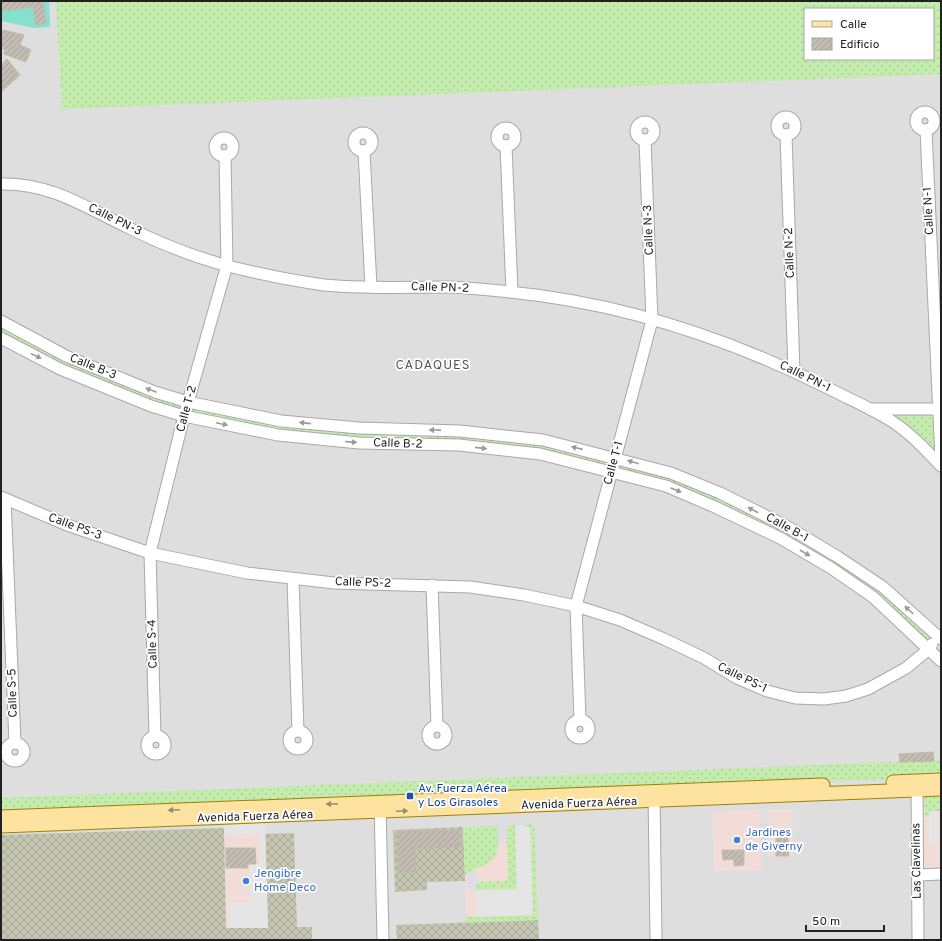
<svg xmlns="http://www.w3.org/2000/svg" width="942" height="941" font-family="Overpass,sans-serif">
<defs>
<pattern id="construction-cross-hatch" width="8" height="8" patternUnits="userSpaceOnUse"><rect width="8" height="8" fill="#c4c6b2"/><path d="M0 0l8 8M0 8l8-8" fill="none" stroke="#a8aa99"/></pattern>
<pattern id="grass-dots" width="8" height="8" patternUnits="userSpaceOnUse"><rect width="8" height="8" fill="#c3ecad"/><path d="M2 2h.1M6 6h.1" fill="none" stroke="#a7ca95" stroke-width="1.8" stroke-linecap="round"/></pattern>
<pattern id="building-hatch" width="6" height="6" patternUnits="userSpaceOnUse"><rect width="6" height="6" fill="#c2bcb3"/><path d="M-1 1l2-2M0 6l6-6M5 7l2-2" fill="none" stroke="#a6a19a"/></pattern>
</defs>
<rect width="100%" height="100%" fill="#f1f0e8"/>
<path fill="#dfdede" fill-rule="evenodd" d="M 1,1 L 941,1 L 941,940 L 1,940 ZM 805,9 L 933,9 L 933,59 L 805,59 Z"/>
<g fill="#f2dcd7">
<path d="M 941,789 L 941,874 L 918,875 L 917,790 Z"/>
<path d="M 768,809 L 792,809 L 793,857 L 769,857 Z"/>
<path d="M 760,810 L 761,870 L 714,871 L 713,811 Z"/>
<path d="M 515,825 L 517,889 L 475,890 L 476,917 L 466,917 L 465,875 L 489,862 L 496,856 L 498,851 L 498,826 Z"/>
<path d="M 294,833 L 297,927 L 226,928 L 224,835 Z"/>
</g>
<g fill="url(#construction-cross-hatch)">
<path d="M 463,827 L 465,881 L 427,882 L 427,890 L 395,892 L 393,830 Z"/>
<path d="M 224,828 L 226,928 L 268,927 L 265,834 L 294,833 L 297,927 L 312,927 L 312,940 L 1,940 L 1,835 Z"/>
<path d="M 538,920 L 539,940 L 397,940 L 396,925 Z"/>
</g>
<g fill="url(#grass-dots)" fill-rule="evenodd">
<path d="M 56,1 L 941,1 L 941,74 L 62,109 ZM 805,9 L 933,9 L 933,59 L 805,59 Z"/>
<path d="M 1,321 L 155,392 L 281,421 L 543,440 L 671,473 L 838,557 L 938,636 L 929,649 L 831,568 L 666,486 L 540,454 L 359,443 L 184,416 L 1,338 Z"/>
<path d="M 869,409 L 938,409 L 941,460 Z"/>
<path d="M 941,760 L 941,777 L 1,814 L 1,798 Z"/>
<path d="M 941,794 L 941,811 L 929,811 L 929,817 L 925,817 L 924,798 L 927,796 Z"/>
<path d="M 534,824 L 538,920 L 466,923 L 466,917 L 533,915 L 530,827 L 525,827 L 525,825 Z"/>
<path d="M 515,825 L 517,889 L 475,890 L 476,885 L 480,882 L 508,881 L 506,826 Z"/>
<path d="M 498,826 C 499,863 496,858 465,875 L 463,827 Z"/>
</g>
<path fill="#85e1cb" d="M 1,1 L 49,1 L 50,27 L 34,28 L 1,21 Z"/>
<g fill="#e5e5e5">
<path d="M 929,811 L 939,811 L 939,840 L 929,846 Z"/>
<path d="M 265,820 L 268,928 L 230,928 L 230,903 L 250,902 L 249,865 L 260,865 L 259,834 L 224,835 L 224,821 Z"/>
<path d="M 515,825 L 525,825 L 525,827 L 530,827 L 533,915 L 476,917 L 475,890 L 517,889 Z"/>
</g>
<g fill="#dddce7">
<path d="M 506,817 L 507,839 L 498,844 L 498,818 Z"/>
<path d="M 473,870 L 480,882 L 476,885 L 475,890 L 468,890 L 467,874 Z"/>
</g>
<g fill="url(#building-hatch)" stroke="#c4b9a9">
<path d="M 1,1 L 43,1 L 46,23 L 36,25 L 33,7 L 1,11 Z"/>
<path d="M 3,30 L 24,35 L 20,45 L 31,50 L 26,62 L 4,54 L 5,49 L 1,49 Z"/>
<path d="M 7,59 L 20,75 L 1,92 L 1,65 Z"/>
<path d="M 933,752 L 934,761 L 900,762 L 899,754 Z"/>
<path d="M 459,830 L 460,847 L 415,849 L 416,872 L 399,873 L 397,832 Z"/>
<path d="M 776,838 L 788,838 L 789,856 L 776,856 Z"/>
<path d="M 226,848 L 255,848 L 256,864 L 248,864 L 248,868 L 226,868 Z"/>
<path d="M 722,850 L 744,850 L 744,865 L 734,866 L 734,859 L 723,860 Z"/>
</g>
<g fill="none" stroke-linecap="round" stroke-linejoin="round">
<g stroke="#a8a8a8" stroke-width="13">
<g id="minor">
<circle cx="925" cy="121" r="9"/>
<circle cx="786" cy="126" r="9"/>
<circle cx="645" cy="131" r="9"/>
<circle cx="506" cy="137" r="9"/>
<path d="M 926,130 L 941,460"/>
<circle cx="363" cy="142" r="9"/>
<path d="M 786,135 L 794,371"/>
<circle cx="224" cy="147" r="9"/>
<path d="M 506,146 L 512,292"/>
<path d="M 364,151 L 371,287"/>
<path d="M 1,184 C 51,183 85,207 127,227 C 161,244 199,259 236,268 C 265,275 294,281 324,285 C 364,289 405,287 445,287 C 466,287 489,290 510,292 C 622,303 730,339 830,389 C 851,400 873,409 893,422 C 911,434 926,450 941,466"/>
<path d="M 1,321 L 66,356 L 155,392 L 188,402 L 281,421 L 359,428 L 460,431 L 543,440 L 671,473 L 720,493 L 788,527 L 838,557 L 883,587 L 941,639"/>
<path d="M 1,338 L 60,369 L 151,406 L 184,416 L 278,435 L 359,443 L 459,445 L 540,454 L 666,486 L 715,507 L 780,538 L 831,568 L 873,597 L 941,661"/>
<path d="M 870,409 L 938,409"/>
<path d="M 1,497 L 67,525 L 150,553 L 247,573 L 334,583 L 470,587 L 524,595 L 576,606 L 620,620 L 664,639 L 704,658 L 737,678 L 767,691 L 795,698 L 824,699 L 846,696 L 868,689 L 906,668 L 929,649 L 932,644"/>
<path d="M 5,499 L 15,743"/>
<path d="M 293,579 L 298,731"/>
<path d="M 432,585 L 437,726"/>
<path d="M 580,720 L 576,606 L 652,320 L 645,140"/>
<circle cx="580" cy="729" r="9"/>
<circle cx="437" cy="735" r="9"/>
<circle cx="298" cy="740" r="9"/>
<path d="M 155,736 L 150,553 L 184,416 L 227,265 L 225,156"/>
<circle cx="156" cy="745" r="9"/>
<circle cx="15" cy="752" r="9"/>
<path d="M 917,782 L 918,940"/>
<path d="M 654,792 L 656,940"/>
<path d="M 380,803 L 383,940"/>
<path d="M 918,875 L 941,874"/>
</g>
</g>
<g stroke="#9e8100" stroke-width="15">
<g id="major">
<path d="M 893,782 L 939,780"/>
<path d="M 1,817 L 823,785"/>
<path d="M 1,826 L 941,789"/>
</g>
</g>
<use href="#minor" stroke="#fff" stroke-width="11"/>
<use href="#major" stroke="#fee3a0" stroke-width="13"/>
</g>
<defs><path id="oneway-solid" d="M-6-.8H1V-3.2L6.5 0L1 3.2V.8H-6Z"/></defs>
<g fill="#9b9b9b">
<use href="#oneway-solid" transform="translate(36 356) rotate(26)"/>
<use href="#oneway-solid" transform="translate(151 390) rotate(-159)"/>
<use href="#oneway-solid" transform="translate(305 423) rotate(-174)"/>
<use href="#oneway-solid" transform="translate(222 424) rotate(12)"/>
<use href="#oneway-solid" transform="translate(435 430) rotate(-179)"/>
<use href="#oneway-solid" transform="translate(351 442) rotate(5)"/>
<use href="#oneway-solid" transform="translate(481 448) rotate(6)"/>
<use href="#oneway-solid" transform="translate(577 448) rotate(-167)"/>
<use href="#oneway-solid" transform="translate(633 462) rotate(-164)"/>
<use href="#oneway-solid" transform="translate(676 490) rotate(23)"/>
<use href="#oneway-solid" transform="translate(753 510) rotate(-153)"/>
<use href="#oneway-solid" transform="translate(805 553) rotate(30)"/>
<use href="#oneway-solid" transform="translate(909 610) rotate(-138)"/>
</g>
<g fill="#9b8c67">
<use href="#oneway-solid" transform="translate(332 804) rotate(178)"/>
<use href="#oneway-solid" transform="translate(174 810) rotate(178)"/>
<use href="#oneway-solid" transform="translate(402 811) rotate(-2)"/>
</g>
<rect fill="#1a4fb4" stroke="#fff" stroke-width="1.5" x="406" y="792" width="8" height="8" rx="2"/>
<g fill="#3f7fe0" stroke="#fff" stroke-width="1.5">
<circle cx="737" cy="840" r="4"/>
<circle cx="246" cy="881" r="4"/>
</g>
<g text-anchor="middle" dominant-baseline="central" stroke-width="3.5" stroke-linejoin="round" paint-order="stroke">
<g font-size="12" fill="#212121" stroke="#fff">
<text transform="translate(929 211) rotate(-93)">Calle N-1</text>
<text transform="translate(115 220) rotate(26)">Calle PN-3</text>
<text transform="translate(649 230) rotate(-92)">Calle N-3</text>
<text transform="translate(790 253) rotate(-92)">Calle N-2</text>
<text transform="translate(440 288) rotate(2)">Calle PN-2</text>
<text transform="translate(93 367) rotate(22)">Calle B-3</text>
<text transform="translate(805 377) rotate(26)">Calle PN-1</text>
<text transform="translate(187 409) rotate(-75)">Calle T-2</text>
<text transform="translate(398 444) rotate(2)">Calle B-2</text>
<text transform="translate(614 463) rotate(-75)">Calle T-1</text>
<text transform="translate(75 527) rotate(20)">Calle PS-3</text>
<text transform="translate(787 528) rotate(29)">Calle B-1</text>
<text transform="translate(363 583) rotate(2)">Calle PS-2</text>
<text transform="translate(153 644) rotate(-92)">Calle S-4</text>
<text transform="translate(742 678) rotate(26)">Calle PS-1</text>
<text transform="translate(13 693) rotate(-92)">Calle S-5</text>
<text transform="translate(579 804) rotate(-2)">Avenida Fuerza Aérea</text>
<text transform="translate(255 817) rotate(-2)">Avenida Fuerza Aérea</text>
<text transform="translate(917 861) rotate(-91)">Las Clavelinas</text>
</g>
<g font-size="12" fill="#164399" stroke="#fff" text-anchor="start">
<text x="418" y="789">Av. Fuerza Aérea<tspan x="418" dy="14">y Los Girasoles</tspan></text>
</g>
<g font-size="12" fill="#366cbe" stroke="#fff" text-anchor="start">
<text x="745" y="833">Jardines<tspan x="745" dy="14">de Giverny</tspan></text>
<text x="254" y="874">Jengibre<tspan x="254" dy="14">Home Deco</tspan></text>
</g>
<g font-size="13" letter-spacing="1" fill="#545454" stroke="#fff">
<text x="433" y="366">CADAQUES</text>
</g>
</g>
<rect width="942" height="941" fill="none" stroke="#212121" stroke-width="4"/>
<rect x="804" y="8" width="130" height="52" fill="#ffffff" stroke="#a6a6a6"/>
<rect x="812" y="21" width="20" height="6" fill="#fee3a0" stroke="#a6a6a6"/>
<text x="840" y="28" font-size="12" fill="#212121">Calle</text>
<rect x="812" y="38" width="20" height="12" fill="url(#building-hatch)" stroke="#a6a6a6"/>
<text x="840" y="48" font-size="12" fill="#212121">Edificio</text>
<path d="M806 925v6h78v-6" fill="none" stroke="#212121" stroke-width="2"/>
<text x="812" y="925" font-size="12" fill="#212121" stroke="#ffffff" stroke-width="3" paint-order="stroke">50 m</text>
</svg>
